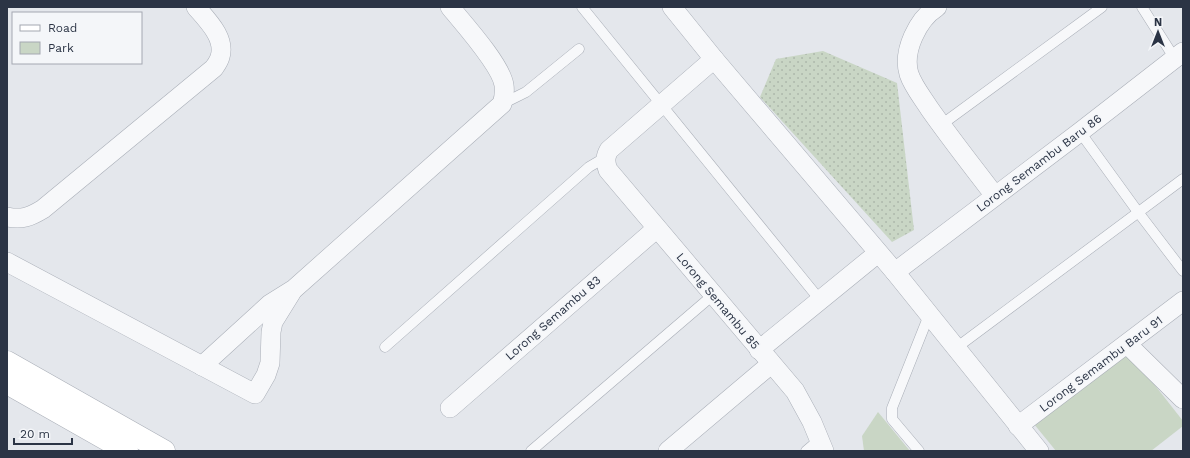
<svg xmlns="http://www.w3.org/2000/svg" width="1190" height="458" font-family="'Work Sans',sans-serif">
<defs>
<pattern id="grass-dots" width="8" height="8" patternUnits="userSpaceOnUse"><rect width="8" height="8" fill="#c9d6c5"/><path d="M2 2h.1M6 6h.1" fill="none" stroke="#adb8ab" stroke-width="1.8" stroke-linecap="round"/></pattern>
</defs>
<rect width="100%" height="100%" fill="#e4e7ec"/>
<path fill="url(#grass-dots)" d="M 823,51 L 897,83 L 914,230 L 892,242 L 760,97 L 776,59 Z"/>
<g fill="#c9d6c5">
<path d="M 1128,351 L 1183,421 L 1183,426 L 1151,451 L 1056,451 L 1034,424 Z"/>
<path d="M 878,412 L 910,451 L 864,451 L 862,436 Z"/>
</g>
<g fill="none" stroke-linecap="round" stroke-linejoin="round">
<g stroke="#a9aeb7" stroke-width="11">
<g id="lane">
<path d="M 582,7 L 820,300"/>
<path d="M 1142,7 L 1175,59"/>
<path d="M 502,104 L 526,92 L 579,49"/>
<path d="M 941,125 L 1102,7"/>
<path d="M 1080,132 L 1138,212 L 1183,271"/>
<path d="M 385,347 L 589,167 L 606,157"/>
<path d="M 956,348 L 1183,179"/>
<path d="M 531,451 L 713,295"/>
<path d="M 806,451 L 819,440"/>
<path d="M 919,451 L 892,419 L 892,408 L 929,315"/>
</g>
</g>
<g stroke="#a9aeb7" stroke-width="20">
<g id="street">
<path d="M 672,7 L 714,59 L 895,272 L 1039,451"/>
<path d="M 937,7 C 918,19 902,51 909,74 C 913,86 922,97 929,108 C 950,138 973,167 995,196"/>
<path d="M 714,59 L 609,150 C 605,157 605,162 608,170 L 795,391 L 812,422 L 824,451"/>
<path d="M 7,217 C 22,220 30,217 43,209 L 214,68 C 216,65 219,61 220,57 C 226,38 207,20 196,7"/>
<path d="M 7,262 L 255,394 L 266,375 L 270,363 L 271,332 L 273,322 L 291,293"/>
<path d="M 895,272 L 1080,132 L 1183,52"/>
<path d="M 1127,344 L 1183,399"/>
<path d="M 759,350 L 878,253"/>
<path d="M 202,366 L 270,304 L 294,289 L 502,104 C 504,98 505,92 504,85 C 501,65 464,24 450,7"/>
<path d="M 450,408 L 656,229"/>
<path d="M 1018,426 L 1183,301"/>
<path d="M 668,451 L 771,364"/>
</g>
</g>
<g stroke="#a9aeb7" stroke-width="23">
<g id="secondary">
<path d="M 7,362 L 164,451"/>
<path d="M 7,383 L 127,451"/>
</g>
</g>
<use href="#lane" stroke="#f7f8fa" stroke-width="10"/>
<use href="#street" stroke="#f7f8fa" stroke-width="19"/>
<use href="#secondary" stroke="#fff" stroke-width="22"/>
</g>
<g text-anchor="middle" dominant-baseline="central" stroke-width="3" stroke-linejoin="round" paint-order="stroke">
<g font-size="12" fill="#2b3445" stroke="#f4f6f9">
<text transform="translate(1039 163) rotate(-37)">Lorong Semambu Baru 86</text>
<text transform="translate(718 301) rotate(50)">Lorong Semambu 85</text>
<text transform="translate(553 318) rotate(-41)">Lorong Semambu 83</text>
<text transform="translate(1101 364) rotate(-37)">Lorong Semambu Baru 91</text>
</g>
</g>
<rect width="1190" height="458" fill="none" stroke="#2b3445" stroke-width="16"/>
<rect x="12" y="12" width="130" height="52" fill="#f4f6f9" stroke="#a4a8b1"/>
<rect x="20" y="25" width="20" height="6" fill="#ffffff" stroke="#a4a8b1"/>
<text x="48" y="32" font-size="12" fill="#2b3445">Road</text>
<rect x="20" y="42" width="20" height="12" fill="#c9d6c5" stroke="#a4a8b1"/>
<text x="48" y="52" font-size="12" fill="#2b3445">Park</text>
<g transform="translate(1158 32)" stroke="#f4f6f9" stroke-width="3" paint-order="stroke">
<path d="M0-3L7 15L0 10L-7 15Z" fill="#2b3445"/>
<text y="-6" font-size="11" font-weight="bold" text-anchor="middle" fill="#2b3445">N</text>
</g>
<path d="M14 438v6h58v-6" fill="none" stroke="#2b3445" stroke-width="2"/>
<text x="20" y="438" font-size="12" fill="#2b3445" stroke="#f4f6f9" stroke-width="3" paint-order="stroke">20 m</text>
</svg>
